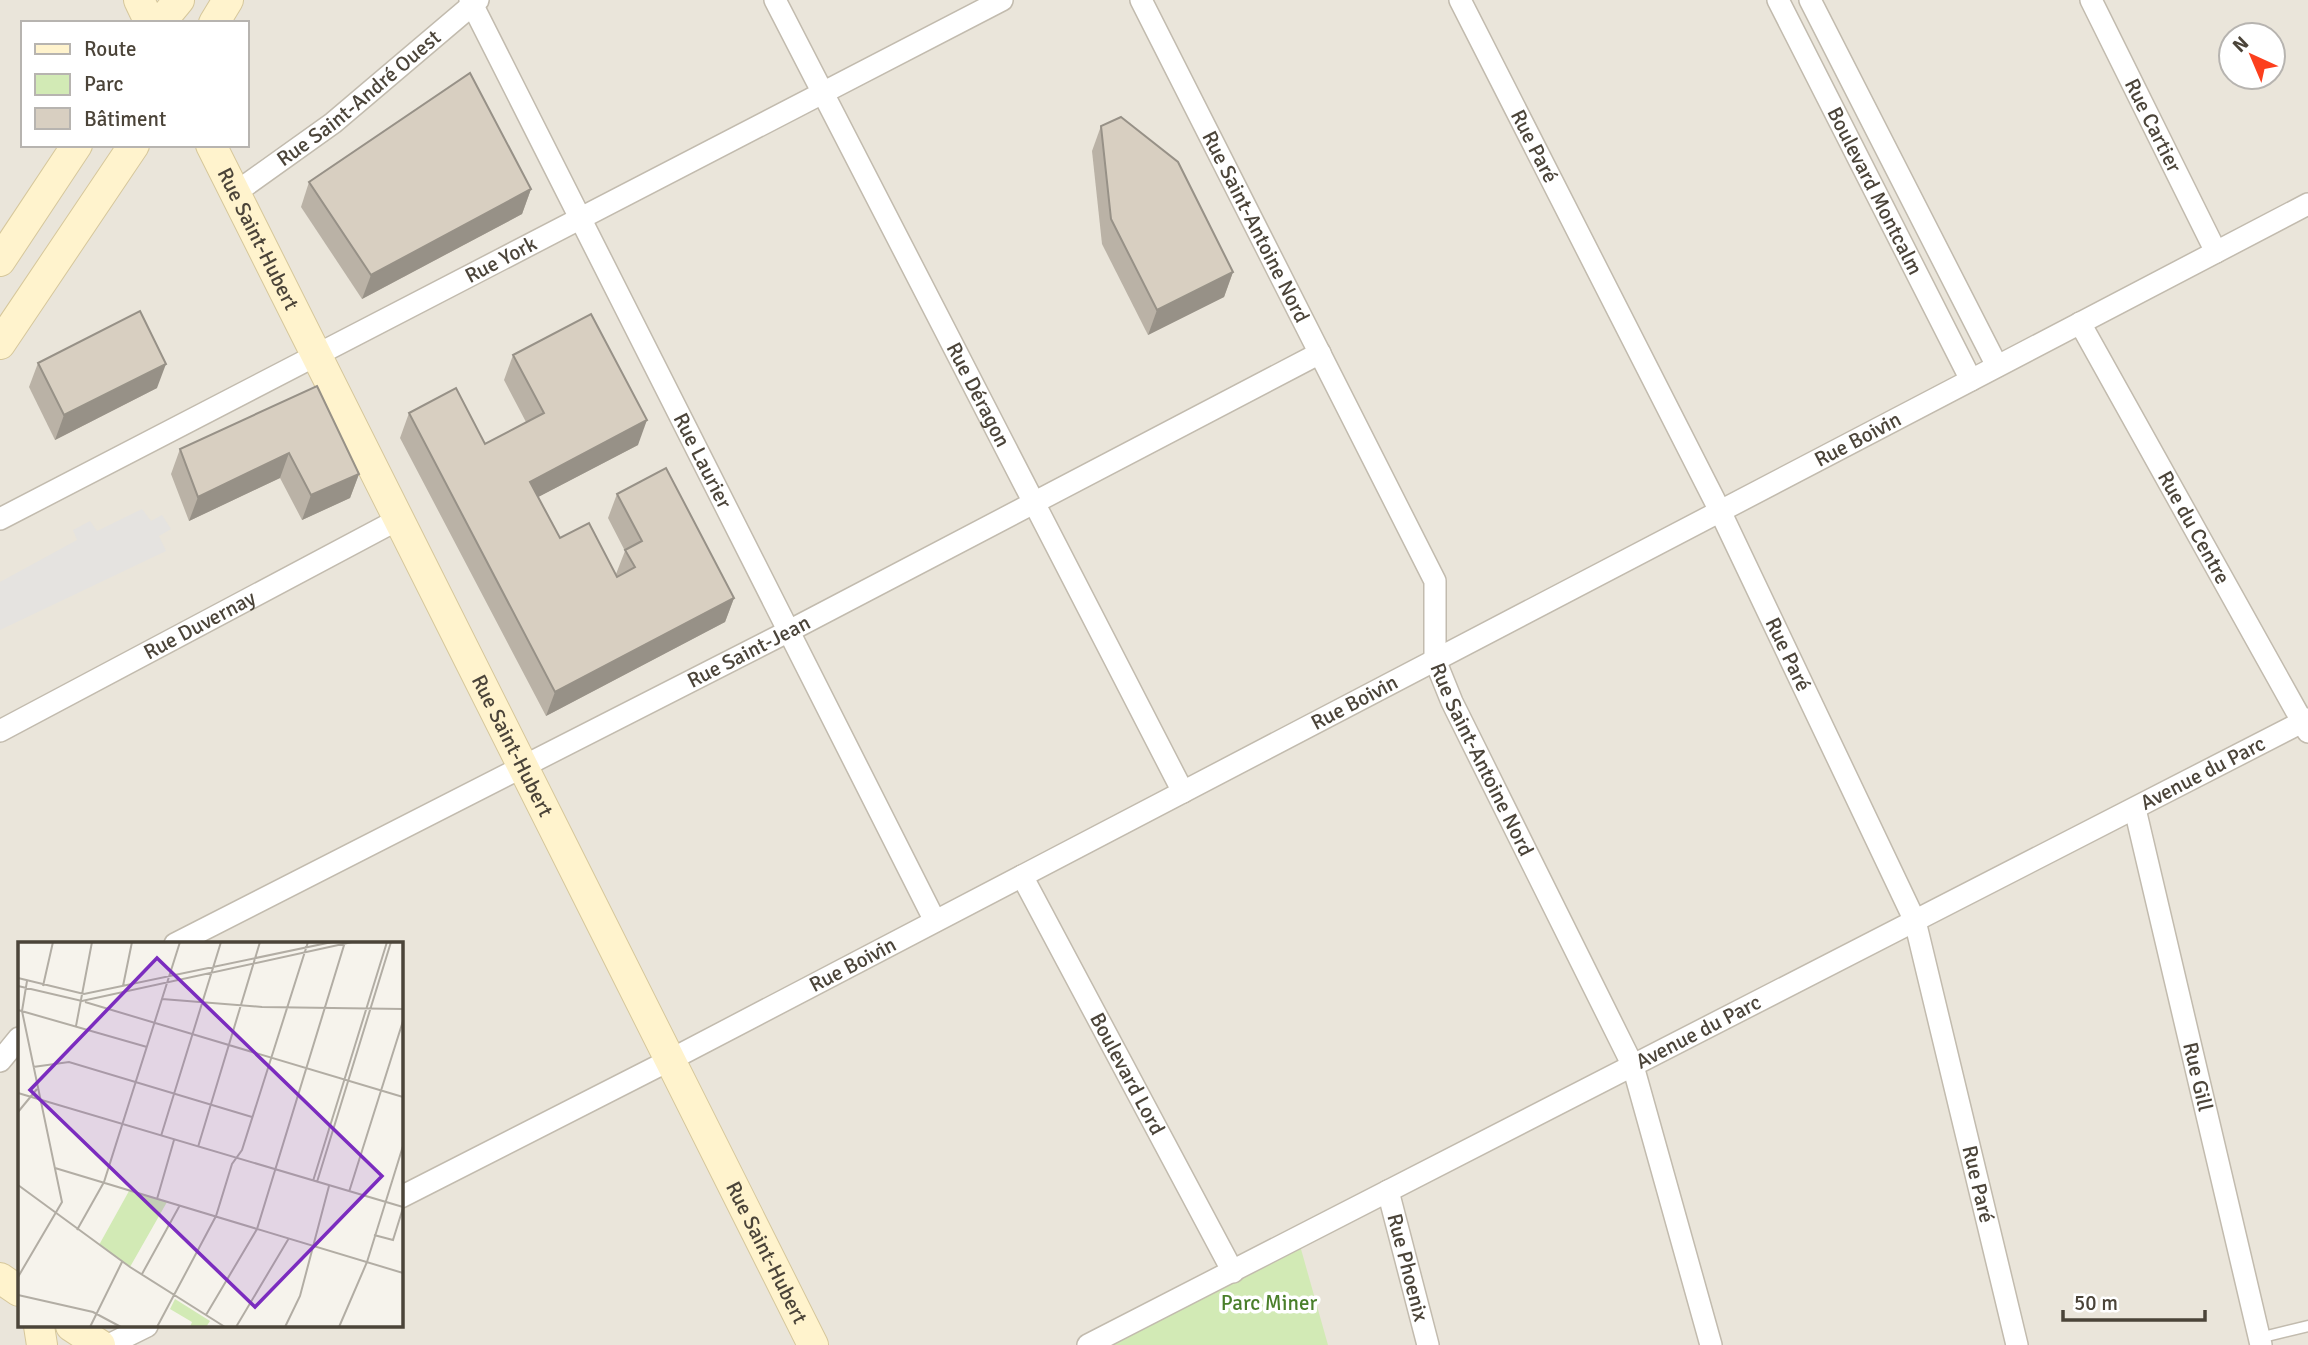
<svg xmlns="http://www.w3.org/2000/svg" width="2308" height="1345" font-family="Signika,sans-serif">
<rect width="100%" height="100%" fill="#f6f3ec"/>
<path fill="#eae5da" fill-rule="evenodd" d="M 0,0 L 2308,0 L 2308,1345 L 0,1345 ZM 23,23 L 247,23 L 247,145 L 23,145 ZM 2231,35 L 2273,35 L 2273,77 L 2231,77 ZM 19,944 L 401,944 L 401,1326 L 19,1326 Z"/>
<path fill="#d2eab5" d="M 1299,1242 L 1328,1345 L 1100,1345 Z"/>
<path fill="#e5e3e0" d="M 142,509 L 151,521 L 162,515 L 171,529 L 159,536 L 166,551 L 0,630 L 0,582 L 77,540 L 73,530 L 90,521 L 97,531 Z"/>
<g fill="none" stroke-linecap="round" stroke-linejoin="round">
<g stroke="#c2bbae" stroke-width="13">
<path id="lane" d="M 2259,1338 L 2308,1326"/>
</g>
<g stroke="#c2bbae" stroke-width="24">
<g id="street">
<path id="s1" d="M 470,0 L 935,921"/>
<path id="s2" d="M 775,0 L 1183,792"/>
<path id="s3" d="M 1141,0 L 1435,581 L 1435,660 L 1452,702 L 1633,1066 L 1711,1345"/>
<path id="s4" d="M 1460,0 L 1720,511 L 1915,921 L 2017,1345"/>
<path id="s5" d="M 1778,0 L 1971,380"/>
<path d="M 1810,0 L 1997,366"/>
<path id="s6" d="M 2091,0 L 2216,252"/>
<path id="s7" d="M 235,193 L 333,123 L 478,0"/>
<path id="s8" d="M 2080,323 L 2308,732"/>
<path id="s9" d="M 0,519 L 1002,0"/>
<path id="s10" d="M 0,731 L 399,519"/>
<path id="s11" d="M 2135,809 L 2261,1345"/>
<path id="s12" d="M 1022,876 L 1233,1272"/>
<path id="s13" d="M 175,944 L 789,631 L 1320,353"/>
<path d="M 0,1061 L 19,1038"/>
<path id="s14" d="M 1388,1191 L 1428,1345"/>
<path id="s15" d="M 401,1197 L 670,1060 L 2308,204"/>
<path d="M 109,1345 L 147,1326"/>
<path id="s16" d="M 1088,1345 L 2308,719"/>
</g>
</g>
<g stroke="#d6c79b" stroke-width="32">
<g id="secondary">
<path d="M 139,0 L 150,23"/>
<path d="M 160,23 L 179,0"/>
<path d="M 214,23 L 228,0"/>
<path id="s17" d="M 211,145 L 813,1345"/>
<path d="M 0,261 L 77,145"/>
<path d="M 0,344 L 134,145"/>
<path d="M 0,1278 L 19,1291"/>
<path d="M 39,1326 L 42,1345"/>
<path d="M 71,1326 L 100,1345"/>
</g>
</g>
<use href="#lane" stroke="#fff" stroke-width="10"/>
<use href="#street" stroke="#fff" stroke-width="21"/>
<use href="#secondary" stroke="#fff3cd" stroke-width="30"/>
</g>
<g fill="#bab2a6">
<path d="M 1101,126 L 1233,272 L 1224,297 L 1148,335 L 1102,244 L 1092,151 Z"/>
<path d="M 309,182 L 531,189 L 522,214 L 362,299 L 301,207 Z"/>
<path d="M 513,355 L 638,445 L 538,497 L 560,538 L 617,576 L 616,574 L 625,551 L 608,518 L 617,494 L 734,598 L 725,622 L 546,716 L 400,438 L 409,413 L 485,444 L 526,422 L 504,380 Z"/>
<path d="M 38,363 L 157,388 L 55,440 L 29,387 Z"/>
<path d="M 317,386 L 359,474 L 350,498 L 302,520 L 280,478 L 189,521 L 171,474 L 180,449 Z"/>
</g>
<g fill="#979187">
<path d="M 531,189 L 522,214 L 362,299 L 371,275 Z"/>
<path d="M 1233,272 L 1224,297 L 1148,335 L 1157,310 Z"/>
<path d="M 166,364 L 157,388 L 55,440 L 64,415 Z"/>
<path d="M 647,420 L 638,445 L 521,506 L 530,482 Z"/>
<path d="M 289,453 L 280,478 L 189,521 L 198,497 Z"/>
<path d="M 359,474 L 350,498 L 302,520 L 311,495 Z"/>
<path d="M 734,598 L 725,622 L 546,716 L 555,692 Z"/>
</g>
<g fill="#d8cfc1" stroke="#979187" stroke-width="2">
<path d="M 470,73 L 531,189 L 371,275 L 309,182 Z"/>
<path d="M 1121,117 L 1178,162 L 1233,272 L 1157,310 L 1111,219 L 1101,126 Z"/>
<path d="M 140,311 L 166,364 L 64,415 L 38,363 Z"/>
<path d="M 591,314 L 647,420 L 530,482 L 560,538 L 589,523 L 617,577 L 635,567 L 625,550 L 642,541 L 617,494 L 666,468 L 734,598 L 555,692 L 409,413 L 456,388 L 485,444 L 544,413 L 513,355 Z"/>
<path d="M 317,386 L 359,474 L 311,495 L 289,453 L 198,497 L 180,449 Z"/>
</g>
<g text-anchor="middle" dominant-baseline="central" stroke-width="7" stroke-linejoin="round" paint-order="stroke">
<g font-size="21" fill="#4b4439" stroke="#fff">
<text stroke="none"><textPath href="#s7" startOffset="156">Rue Saint-André Ouest</textPath></text>
<text stroke="none"><textPath href="#s6" startOffset="140">Rue Cartier</textPath></text>
<text stroke="none"><textPath href="#s4" startOffset="164">Rue Paré</textPath></text>
<text stroke="none"><textPath href="#s5" startOffset="214">Boulevard Montcalm</textPath></text>
<text stroke="none"><textPath href="#s3" startOffset="254">Rue Saint-Antoine Nord</textPath></text>
<text stroke="none"><textPath href="#s17" startOffset="105">Rue Saint-Hubert</textPath></text>
<text stroke="none"><textPath href="#s9" startOffset="564">Rue York</textPath></text>
<text stroke="none"><textPath href="#s2" startOffset="444">Rue Déragon</textPath></text>
<text stroke="none"><textPath href="#s15" startOffset="1642">Rue Boivin</textPath></text>
<text stroke="none"><textPath href="#s1" startOffset="516">Rue Laurier</textPath></text>
<text stroke="none"><textPath href="#s8" startOffset="234">Rue du Centre</textPath></text>
<text stroke="none"><textPath href="#s10" startOffset="226">Rue Duvernay</textPath></text>
<text stroke="none"><textPath href="#s13" startOffset="644">Rue Saint-Jean</textPath></text>
<text stroke="none"><textPath href="#s4" startOffset="732">Rue Paré</textPath></text>
<text stroke="none"><textPath href="#s15" startOffset="1074">Rue Boivin</textPath></text>
<text stroke="none"><textPath href="#s17" startOffset="672">Rue Saint-Hubert</textPath></text>
<text stroke="none"><textPath href="#s3" startOffset="840">Rue Saint-Antoine Nord</textPath></text>
<text stroke="none"><textPath href="#s16" startOffset="1253">Avenue du Parc</textPath></text>
<text stroke="none"><textPath href="#s15" startOffset="508">Rue Boivin</textPath></text>
<text stroke="none"><textPath href="#s16" startOffset="686">Avenue du Parc</textPath></text>
<text stroke="none"><textPath href="#s12" startOffset="224">Boulevard Lord</textPath></text>
<text stroke="none"><textPath href="#s11" startOffset="275">Rue Gill</textPath></text>
<text stroke="none"><textPath href="#s4" startOffset="1298">Rue Paré</textPath></text>
<text stroke="none"><textPath href="#s17" startOffset="1239">Rue Saint-Hubert</textPath></text>
<text stroke="none"><textPath href="#s14" startOffset="79">Rue Phoenix</textPath></text>
</g>
<g font-size="21" fill="#4a7f2a" stroke="#fff">
<text x="1269" y="1303">Parc Miner</text>
</g>
</g>
<g transform="translate(18 942)">
<rect width="385" height="385" fill="#f6f3ec"/>
<path d="M 111,249 L 149,260 L 112,325 L 81,303 ZM 157,357 L 192,379 L 188,385 L 172,385 L 174,380 L 152,367 Z" fill="#d2eab5"/>
<path fill="none" stroke="#b2ada4" stroke-width="2" d="M 0,36 L 66,52 L 314,0M 0,44 L 64,59 L 334,0M 25,44 L 35,0M 105,44 L 114,0M 144,57 L 244,65 L 385,67M 67,60 L 385,155M 0,68 L 129,105M 58,84 L 74,0M 15,125 L 51,120 L 234,175M 0,151 L 385,265M 0,170 L 19,147M 143,194 L 203,0M 180,205 L 242,0M 37,226 L 385,331M 295,239 L 369,0M 299,240 L 373,0M 0,243 L 112,325 L 207,385M 331,250 L 385,79M 139,257 L 156,198M 59,288 L 86,240 L 162,0M 356,293 L 375,298 L 385,266M 124,332 L 162,263M 0,335 L 44,260 L 4,69 L 9,39M 0,353 L 75,370 L 103,385M 188,373 L 239,287 L 327,0M 72,385 L 104,320M 139,385 L 198,274 L 214,222 L 224,208 L 290,0M 218,385 L 271,296M 267,385 L 282,354 L 311,244M 321,385 L 349,320 L 385,204"/>
<path fill="#7b2cbf" fill-opacity="0.15" stroke="#7b2cbf" stroke-width="3.5" d="M 139,16 L 364,234 L 237,365 L 12,148 Z"/>
<rect width="385" height="385" fill="none" stroke="#4b4439" stroke-width="3.5"/>
</g>
<rect x="21" y="21" width="228" height="126" fill="#ffffff" stroke="#b7b4b0" stroke-width="2"/>
<rect x="35" y="44" width="35" height="10" fill="#fff3cd" stroke="#b7b4b0" stroke-width="2"/>
<text x="84" y="56" font-size="21" fill="#4b4439">Route</text>
<rect x="35" y="74" width="35" height="21" fill="#d2eab5" stroke="#b7b4b0" stroke-width="2"/>
<text x="84" y="91" font-size="21" fill="#4b4439">Parc</text>
<rect x="35" y="108" width="35" height="21" fill="#d8cfc1" stroke="#b7b4b0" stroke-width="2"/>
<text x="84" y="126" font-size="21" fill="#4b4439">Bâtiment</text>
<g transform="translate(2252 56) rotate(316)"><circle r="33" fill="#ffffff" stroke="#b7b4b0" stroke-width="2"/>
<path d="M0-5L12 26L0 18L-12 26Z" fill="#fc3f1d"/>
<text y="-10" font-size="19" font-weight="bold" text-anchor="middle" fill="#4b4439">N</text>
</g>
<path d="M2063 1310v10h142v-10" fill="none" stroke="#4b4439" stroke-width="3.5"/>
<text x="2074" y="1310" font-size="21" fill="#4b4439" stroke="#ffffff" stroke-width="5" paint-order="stroke">50 m</text>
</svg>
